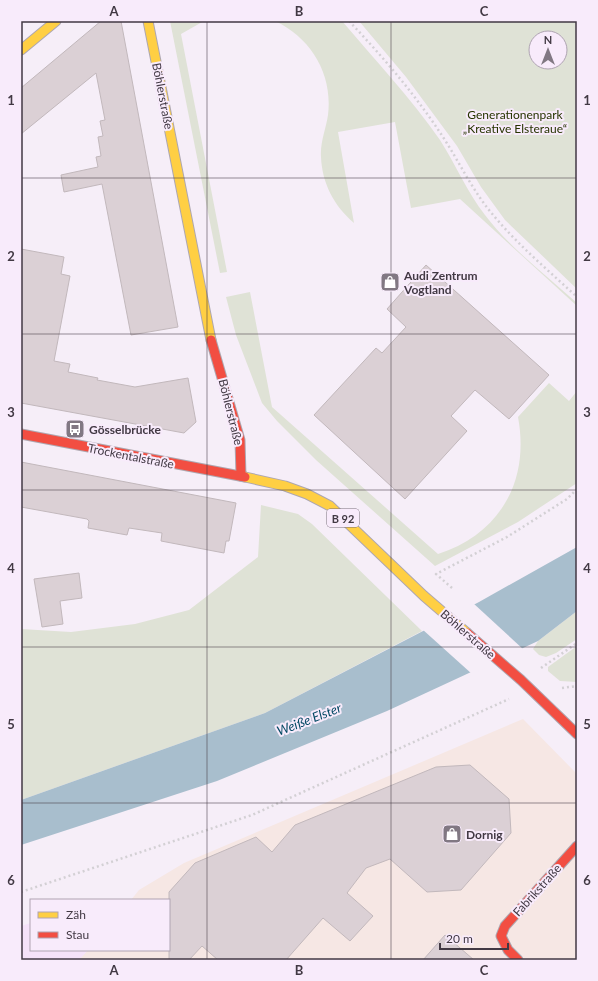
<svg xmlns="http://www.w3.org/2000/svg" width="598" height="981" font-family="Lato,sans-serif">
<rect width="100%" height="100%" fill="#f6eef8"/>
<path fill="#f6e7e4" d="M 523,719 L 577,774 L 577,960 L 79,960 L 88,950 L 169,950 L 169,900 L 131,900 L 139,890 L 184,863 Z"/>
<path fill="#f5e2f9" d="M 31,923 L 31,950 L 88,950 L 79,960 L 21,960 L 21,926 Z"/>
<g fill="#dfe2d6" fill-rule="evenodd">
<path d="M 170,21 L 204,21 L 181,34 L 227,272 L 220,273 Z"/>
<path d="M 275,21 L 342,21 C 375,60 411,98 440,140 C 456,165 467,192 485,215 C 510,248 546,275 577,303 L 577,306 L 460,199 L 411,208 L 395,122 L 338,132 L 354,223 C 334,206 322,183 321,157 C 320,142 326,129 328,115 C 333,74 311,38 275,21 Z"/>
<path d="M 359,21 L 577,21 L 577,289 L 505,220 L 481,187 L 457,146 L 406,77 ZM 536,38 L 560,38 L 560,62 L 536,62 Z"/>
<path d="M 250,292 L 272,407 L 438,554 C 500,534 530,481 518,417 L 549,383 L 569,401 L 577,391 L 577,483 L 518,522 L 435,566 L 316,460 L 277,421 L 262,403 L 236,335 L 226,297 Z"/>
<path d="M 261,505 L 298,514 L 312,524 L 422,631 L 265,713 L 21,800 L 21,629 L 71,632 L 135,624 L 189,610 L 258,557 Z"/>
<path d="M 577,611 L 577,639 L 556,653 L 546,657 L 539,655 L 533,649 L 538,641 Z"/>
<path d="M 577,646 L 577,682 L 560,681 L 548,671 L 548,667 Z"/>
</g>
<path fill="#a8becd" d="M 577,547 L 577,611 L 538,641 L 387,711 L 217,781 L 21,845 L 21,800 L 265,713 L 479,602 Z"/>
<path fill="#f6eef8" d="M 473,603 L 524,650 L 472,674 L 422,629 Z"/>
<g fill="#dbd0d5" stroke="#c2b8bc">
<path d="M 101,21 L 121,21 L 178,327 L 131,335 L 102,184 L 64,192 L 61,175 L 98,167 L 96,157 L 101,156 L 98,137 L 103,136 L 100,121 L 105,120 L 96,73 L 21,134 L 21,88 Z"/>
<path d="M 21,249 L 64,257 L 61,274 L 70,276 L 54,361 L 70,364 L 68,372 L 98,378 L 97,380 L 135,387 L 188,378 L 196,422 L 184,433 L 21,403 Z"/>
<path d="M 426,265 L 549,375 L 509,419 L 475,390 L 451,416 L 467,431 L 405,499 L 314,415 L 376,348 L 382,353 L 406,327 L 387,309 Z"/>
<path d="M 21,462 L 236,503 L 229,541 L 226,541 L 224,553 L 161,541 L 162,533 L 129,528 L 127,535 L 88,528 L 89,521 L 87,519 L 21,507 Z"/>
<path d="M 79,573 L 82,598 L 60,601 L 63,624 L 42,627 L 34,579 Z"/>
<path d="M 470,765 L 509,799 L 511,833 L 461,890 L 427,892 L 390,859 L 366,868 L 347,893 L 373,916 L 350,941 L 323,918 L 286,960 L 218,960 L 202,946 L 189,960 L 169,960 L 169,892 L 195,863 L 256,837 L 272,852 L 295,825 L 436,767 Z"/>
<path d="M 445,935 L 474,960 L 423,960 Z"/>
</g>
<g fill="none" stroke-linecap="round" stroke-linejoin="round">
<g stroke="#aea7b0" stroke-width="11">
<g id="slow">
<path d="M 148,21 L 211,340"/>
<path d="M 21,50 L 56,21"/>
<path d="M 245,477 L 285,486 L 307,494 L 330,506 L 424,596 L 467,633"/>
</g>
</g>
<g stroke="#aea7b0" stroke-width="11">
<g id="jam">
<path d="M 211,340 L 240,440 L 241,476"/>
<path d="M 21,434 L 245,477"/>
<path d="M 467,633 L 521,680 L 577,734"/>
<path d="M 518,960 L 508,950 L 501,936 L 505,926 L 577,846"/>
</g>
</g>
<g stroke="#d3d0d4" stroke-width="2.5" stroke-dasharray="2 3" stroke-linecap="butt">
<path d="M 349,21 C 382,56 414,93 441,134 C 459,161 473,192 494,216 C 519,246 549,271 577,297"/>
<path d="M 452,588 L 436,574 L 507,537 L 567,499 L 577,489"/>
<path d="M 541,668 L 577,643"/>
<path d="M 562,688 L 577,686"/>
<path d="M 21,892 L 252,815 L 509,699"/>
</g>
<use href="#slow" stroke="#ffcf43" stroke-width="9"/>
<use href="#jam" stroke="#f24e42" stroke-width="9"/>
</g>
<path fill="none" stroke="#423944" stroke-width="1" stroke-opacity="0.55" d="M 207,21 L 207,960M 391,21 L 391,960M 21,178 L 577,178M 21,334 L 577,334M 21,490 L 577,490M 21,647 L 577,647M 21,803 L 577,803"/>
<defs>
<g id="shop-square" transform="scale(1)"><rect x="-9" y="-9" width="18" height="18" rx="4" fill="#817883" stroke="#f8ebfb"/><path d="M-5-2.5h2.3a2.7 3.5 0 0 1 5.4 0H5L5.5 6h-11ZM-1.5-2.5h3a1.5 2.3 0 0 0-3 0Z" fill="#fff"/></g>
<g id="bus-square" transform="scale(1)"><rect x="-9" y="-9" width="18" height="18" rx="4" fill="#817883" stroke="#f8ebfb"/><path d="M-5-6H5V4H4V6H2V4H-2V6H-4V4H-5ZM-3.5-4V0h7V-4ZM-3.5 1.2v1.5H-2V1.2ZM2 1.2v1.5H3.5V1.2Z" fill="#fff"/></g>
</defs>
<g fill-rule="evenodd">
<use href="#shop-square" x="390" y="282"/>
<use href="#bus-square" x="75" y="429"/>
<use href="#shop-square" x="452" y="834"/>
</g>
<g text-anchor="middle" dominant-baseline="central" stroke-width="4" stroke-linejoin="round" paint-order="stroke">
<rect fill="#f8ebfb" stroke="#796e7b" stroke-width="1" x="327" y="509" width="32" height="18" rx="3"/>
<g font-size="11" font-weight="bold" fill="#423944">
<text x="343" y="518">B 92</text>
</g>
<g font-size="12" fill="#423944" stroke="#f8ebfb">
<text transform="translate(163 96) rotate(79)">Böhlerstraße</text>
<text transform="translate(231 412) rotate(76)">Böhlerstraße</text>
<text transform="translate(131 456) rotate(11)">Trockentalstraße</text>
<text transform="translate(468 634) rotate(41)">Böhlerstraße</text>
<text transform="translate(537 890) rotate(-48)">Fabrikstraße</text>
</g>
<g font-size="12" fill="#263400" stroke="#f8ebfb">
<text x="515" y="114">Generationenpark<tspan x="515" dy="14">„Kreative Elsteraue“</tspan></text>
</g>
<g font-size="12" font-weight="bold" fill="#423944" stroke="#f8ebfb" text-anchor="start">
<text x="404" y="275">Audi Zentrum<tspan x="404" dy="14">Vogtland</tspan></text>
<text x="89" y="429">Gösselbrücke</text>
<text x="466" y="834">Dornig</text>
</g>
<g font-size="13" font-style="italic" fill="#024863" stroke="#f8ebfb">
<text transform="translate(309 719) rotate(-21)">Weiße Elster</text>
</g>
</g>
<rect width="598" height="981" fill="none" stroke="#f8ebfb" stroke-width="44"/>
<rect x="30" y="899" width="140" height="52" fill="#f8ebfb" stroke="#afa4b2"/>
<rect x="38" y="912" width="20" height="6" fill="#ffcf43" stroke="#afa4b2"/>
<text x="66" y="919" font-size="12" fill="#423944">Zäh</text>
<rect x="38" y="932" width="20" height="6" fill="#f24e42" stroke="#afa4b2"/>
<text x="66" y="939" font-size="12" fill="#423944">Stau</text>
<g transform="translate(548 50)"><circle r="19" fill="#f8ebfb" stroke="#afa4b2"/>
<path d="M0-3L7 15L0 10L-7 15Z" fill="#817883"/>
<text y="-6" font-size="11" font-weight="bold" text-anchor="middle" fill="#423944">N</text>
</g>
<path d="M440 943v6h68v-6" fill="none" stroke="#423944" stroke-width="2"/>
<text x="446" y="943" font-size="12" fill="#423944" stroke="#f8ebfb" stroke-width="3" paint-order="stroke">20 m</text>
<rect x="22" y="22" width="554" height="937" fill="none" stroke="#423944" stroke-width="1.5"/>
<g font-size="13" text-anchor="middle" font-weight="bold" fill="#423944">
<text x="114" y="16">A</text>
<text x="299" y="16">B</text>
<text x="484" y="16">C</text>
<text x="11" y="105">1</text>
<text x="587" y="105">1</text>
<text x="11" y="261">2</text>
<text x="587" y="261">2</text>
<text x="11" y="417">3</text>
<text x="587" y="417">3</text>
<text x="11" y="573">4</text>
<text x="587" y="573">4</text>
<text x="11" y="729">5</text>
<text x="587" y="729">5</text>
<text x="11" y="885">6</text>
<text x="587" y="885">6</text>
<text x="114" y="975">A</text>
<text x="299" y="975">B</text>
<text x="484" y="975">C</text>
</g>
</svg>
